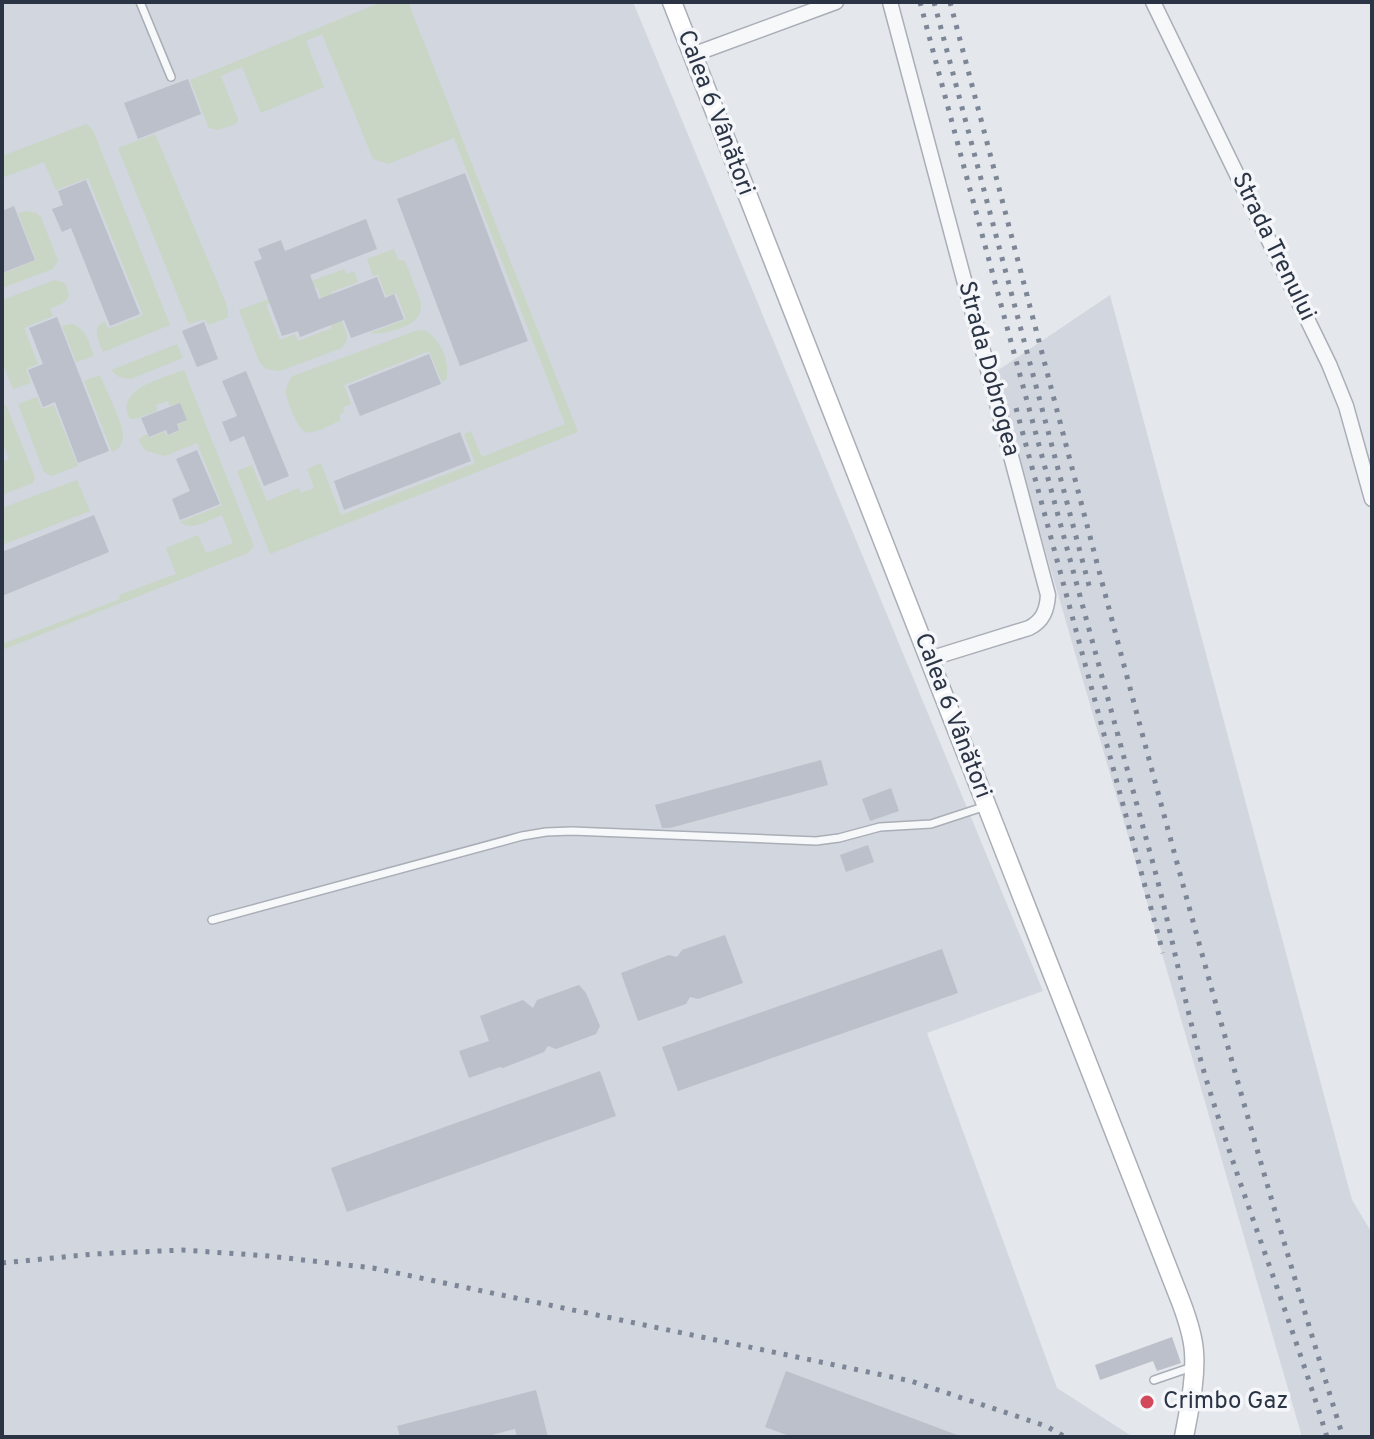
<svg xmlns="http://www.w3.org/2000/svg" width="1374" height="1439" font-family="Overpass,sans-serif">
<rect width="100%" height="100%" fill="#e4e7ec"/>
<g fill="#d2d6de">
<path d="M 2,2 L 633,2 L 1043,991 L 927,1033 L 1057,1388 L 1133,1437 L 2,1437 Z"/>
<path d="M 1110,295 L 1352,1200 L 1372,1233 L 1372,1437 L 1302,1437 L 994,373 Z"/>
</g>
<g fill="#c9d6c5">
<path d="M 382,2 L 408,2 L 578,432 L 270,554 L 237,471 L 252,465 L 267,501 L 299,488 L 301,493 L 314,488 L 307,469 L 321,463 L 341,515 L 475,463 L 464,434 L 471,431 L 482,457 L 565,424 L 454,138 L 388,164 L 373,159 L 322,34 L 306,41 L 324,87 L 261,113 L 242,67 L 221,76 L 238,119 L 236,124 L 218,130 L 209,128 L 190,80 Z"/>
<path d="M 86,124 L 93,130 L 170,325 L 103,352 C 99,341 90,328 105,321 L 108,329 L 143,315 L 88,178 L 56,190 L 44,162 L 2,178 L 2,156 Z"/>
<path d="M 155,134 L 226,303 L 228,311 L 227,318 L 208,325 L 205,319 L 189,324 L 118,148 Z"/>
<path d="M 26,211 L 36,213 L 41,217 L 58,261 L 53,269 L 2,288 L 2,274 L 36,260 L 18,213 Z"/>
<path d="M 394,249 L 398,260 L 405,261 L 421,303 C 421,310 420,316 414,321 C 406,328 380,336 370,333 L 406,319 L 396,293 L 386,296 L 378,275 L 373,276 L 367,259 Z"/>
<path d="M 344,269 L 346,274 L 354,271 L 358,282 L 331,292 L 347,335 L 346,342 L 342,348 L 280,371 L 266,369 L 260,363 L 239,310 L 277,296 L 278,300 L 266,305 L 280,340 L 295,334 L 298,341 L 332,328 L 317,287 L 293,296 L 290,289 Z"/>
<path d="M 55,280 L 65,283 C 74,301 65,302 50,309 L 53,316 L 24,328 L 38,364 L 26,369 L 31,383 L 13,389 L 2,362 L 2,300 Z"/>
<path d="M 70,324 C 86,326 89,343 94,356 L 76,362 L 62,326 Z"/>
<path d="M 424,330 C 441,339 451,362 446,380 L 442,382 L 429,351 L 344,385 L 351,404 L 343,407 L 344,412 L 339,415 L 341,420 C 332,424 315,435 305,432 C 298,430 287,400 286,393 C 286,386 289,380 293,376 L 415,331 Z"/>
<path d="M 177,344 L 183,358 L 131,379 L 119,377 L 111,370 Z"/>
<path d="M 184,370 L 254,546 L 248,553 L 2,650 L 2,644 L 120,599 L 119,595 L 176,574 L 166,548 L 198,535 L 206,553 L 233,543 L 222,515 C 208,520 192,532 180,522 L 222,505 L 197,443 L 165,456 L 146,451 L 139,442 L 140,438 L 147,434 L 149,438 L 165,431 L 167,436 L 180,430 L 178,424 L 187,420 L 180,403 L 170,406 L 168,401 L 156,405 L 157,411 L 135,419 L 130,419 C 113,389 164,378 184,370 Z"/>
<path d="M 100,375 C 105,388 124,425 123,437 C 122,446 119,449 112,452 L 84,381 Z"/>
<path d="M 37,397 L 42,409 L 54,405 L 78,466 L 51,476 L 44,472 L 18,404 Z"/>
<path d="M 6,405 L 35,477 L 33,483 L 2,495 L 2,462 L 9,459 L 2,441 L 2,407 Z"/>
<path d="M 77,480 L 90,511 L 2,545 L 2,508 Z"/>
</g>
<g fill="#bbc0ca">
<path d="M 188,79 L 201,114 L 138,139 L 124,103 Z"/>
<path d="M 465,173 L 528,341 L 460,366 L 397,199 Z"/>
<path d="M 86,180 L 140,314 L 110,326 L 71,228 L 62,232 L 52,209 L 63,205 L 58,191 Z"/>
<path d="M 14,206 L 35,260 L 2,273 L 2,211 Z"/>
<path d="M 366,219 L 377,249 L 310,275 L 319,299 L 377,277 L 385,298 L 394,294 L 404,319 L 351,338 L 344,320 L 300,337 L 298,331 L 282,336 L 254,262 L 262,259 L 258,249 L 281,240 L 285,251 Z"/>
<path d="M 57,317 L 109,451 L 78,463 L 55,402 L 43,407 L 28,370 L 43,364 L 29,328 Z"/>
<path d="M 204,322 L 218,359 L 197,367 L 182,331 Z"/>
<path d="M 429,354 L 441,384 L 360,416 L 348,386 Z"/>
<path d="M 246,371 L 289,476 L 264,486 L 244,436 L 230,442 L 222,422 L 237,416 L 222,381 Z"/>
<path d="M 180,403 L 187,420 L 177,424 L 179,430 L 168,435 L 166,430 L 149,437 L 141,418 Z"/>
<path d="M 460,432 L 471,461 L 344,510 L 334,481 Z"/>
<path d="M 197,450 L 220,504 L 180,520 L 172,499 L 190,491 L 176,459 Z"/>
<path d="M 94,515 L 109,552 L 2,596 L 2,552 Z"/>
<path d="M 821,760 L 828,785 L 670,828 L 662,828 L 655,805 Z"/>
<path d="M 891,788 L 899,811 L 870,821 L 862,799 Z"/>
<path d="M 868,845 L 874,862 L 846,872 L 840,855 Z"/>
<path d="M 725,935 L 743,983 L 698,999 L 690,997 L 686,1004 L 638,1021 L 621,973 L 669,955 L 677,957 L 682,950 Z"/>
<path d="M 942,949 L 958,993 L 678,1091 L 662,1047 Z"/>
<path d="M 579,985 L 586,993 L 600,1026 L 596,1034 L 556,1049 L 548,1046 L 544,1052 L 503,1068 L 500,1067 L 469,1078 L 459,1051 L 489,1041 L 480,1016 L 523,1000 L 533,1008 L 537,1000 Z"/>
<path d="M 600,1071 L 616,1116 L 347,1212 L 331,1168 Z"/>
<path d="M 1172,1337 L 1181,1363 L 1157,1371 L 1153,1361 L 1100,1380 L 1095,1365 Z"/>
<path d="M 786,1371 L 960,1436 L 960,1437 L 792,1437 L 765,1427 Z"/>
<path d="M 536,1390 L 548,1437 L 517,1437 L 515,1429 L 484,1437 L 400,1437 L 397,1426 Z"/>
</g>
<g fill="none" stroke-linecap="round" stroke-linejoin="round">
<g stroke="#a9aeb7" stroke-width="10">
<g id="lane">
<path d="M 140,2 L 171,77"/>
<path d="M 212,920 L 522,836 L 546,832 L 572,831 L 816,841 L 839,838 L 880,827 L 931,824 L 986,806"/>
<path d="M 1154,1380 L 1192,1367"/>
</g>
</g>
<g stroke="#a9aeb7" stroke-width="17">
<g id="street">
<path d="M 890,2 L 1048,595 C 1047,610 1043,621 1029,628 L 929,659"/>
<path d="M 1153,2 L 1329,364 L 1346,406 L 1372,499"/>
<path d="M 692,55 L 836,2"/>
</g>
</g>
<g stroke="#a9aeb7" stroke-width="21">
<path id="secondary" d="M 672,2 L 1181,1302 C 1187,1318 1193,1335 1194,1352 C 1196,1380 1189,1410 1184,1437"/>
</g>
<use href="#lane" stroke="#f7f8fa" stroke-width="7"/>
<use href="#street" stroke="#f7f8fa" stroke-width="14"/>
<use href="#secondary" stroke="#fff" stroke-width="18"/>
<g stroke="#7d8696" stroke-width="5" stroke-dasharray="4 8" stroke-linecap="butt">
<path d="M 920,2 C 995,285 1072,567 1149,849 C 1171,926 1184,1005 1207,1082 C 1244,1201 1290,1317 1327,1437"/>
<path d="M 934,2 L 1091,593"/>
<path d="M 950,2 C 1077,481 1196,964 1343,1437"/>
<path d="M 1016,408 L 1163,953"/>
<path d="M 2,1263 L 94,1254 L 182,1250 L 269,1256 L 373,1268 L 911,1381 L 1046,1426 L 1065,1437"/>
</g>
</g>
<circle fill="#d1495b" stroke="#f4f6f9" stroke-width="3" cx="1147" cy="1402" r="8"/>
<g text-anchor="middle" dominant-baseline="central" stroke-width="7" stroke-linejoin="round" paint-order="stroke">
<g font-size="24" fill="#2b3445" stroke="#f4f6f9">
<text transform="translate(715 113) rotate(69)">Calea 6 Vânători</text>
<text transform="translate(1273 247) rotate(64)">Strada Trenului</text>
<text transform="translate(988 369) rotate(75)">Strada Dobrogea</text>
<text transform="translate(952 716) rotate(69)">Calea 6 Vânători</text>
</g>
<g font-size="24" fill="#2b3445" stroke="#f4f6f9" text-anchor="start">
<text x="1163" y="1402">Crimbo Gaz</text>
</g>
</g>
<rect width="1374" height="1439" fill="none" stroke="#2b3445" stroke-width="8"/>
</svg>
